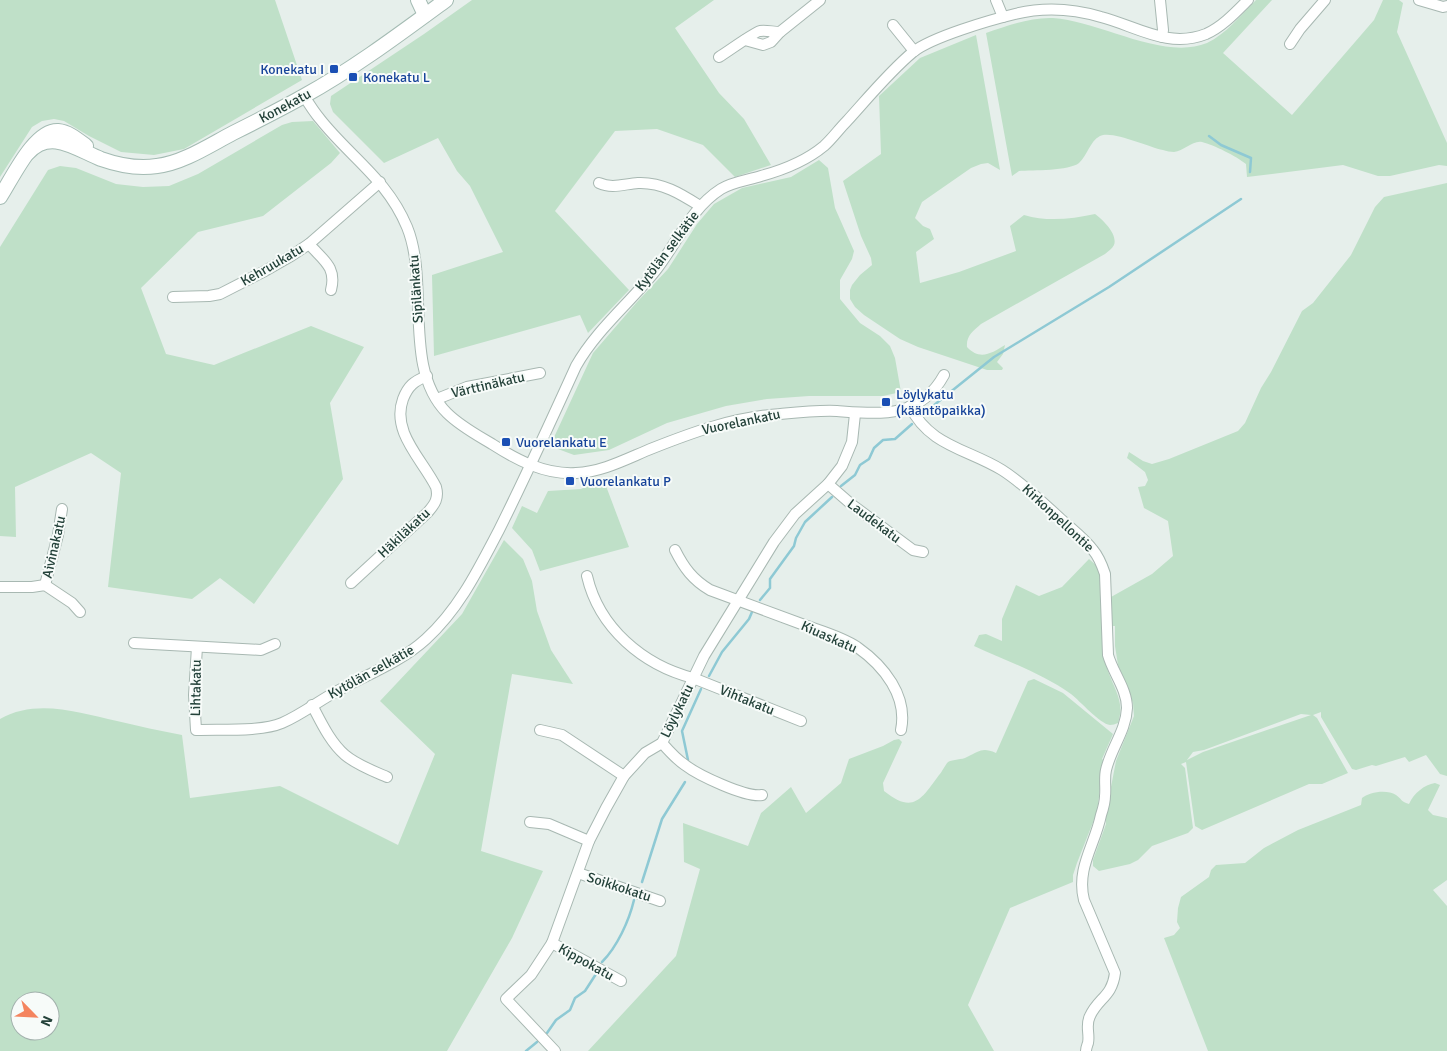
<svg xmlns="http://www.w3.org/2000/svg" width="1447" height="1051" font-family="Signika,sans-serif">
<rect width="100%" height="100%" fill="#e6efeb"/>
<g fill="#bfe0c8" fill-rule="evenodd">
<path d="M 0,0 L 275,0 L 302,80 L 184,149 L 154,155 L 121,152 L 89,136 L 64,121 L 54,119 L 42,121 L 32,127 L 0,177 Z"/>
<path d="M 472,0 L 714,0 L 675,28 L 719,93 L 744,119 L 771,165 L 735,177 L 703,145 L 657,129 L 615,131 L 555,211 L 629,290 L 588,333 L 580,315 L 434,356 L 432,275 L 503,252 L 470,186 L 457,171 L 438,138 L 384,163 L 333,112 L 330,104 L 331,96 L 424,34 Z"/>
<path d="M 1256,0 L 1272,0 L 1223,53 L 1292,115 L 1374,20 L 1383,0 L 1399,0 L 1403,3 L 1397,32 L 1447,143 L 1447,166 L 1439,165 L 1390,176 L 1378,176 L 1343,165 L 1247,177 L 1246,164 C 1236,156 1214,145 1202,142 C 1193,140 1184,151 1174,152 C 1171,152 1166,151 1163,150 C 1148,147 1112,130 1100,136 C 1090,141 1087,156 1079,163 C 1069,171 1033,170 1019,171 L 1012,176 L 986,33 C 1007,26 1031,17 1053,18 C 1100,21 1163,61 1207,43 C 1226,34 1241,15 1256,0 Z"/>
<path d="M 976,35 L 1000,170 L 988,163 L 981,164 L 971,168 L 922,202 L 915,218 L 923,226 L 930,229 L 934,239 L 916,252 L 920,283 L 959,272 L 1016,251 L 1010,226 L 1024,215 C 1048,222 1071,219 1095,214 C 1103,220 1118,234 1114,245 C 1112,249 1108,251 1105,254 L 981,324 C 973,331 966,336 967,347 C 980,361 992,353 1005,345 L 1003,354 L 997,362 L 1003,368 L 1002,370 L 987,370 L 918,347 L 900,339 L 864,315 L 855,307 L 850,299 L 850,290 L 852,285 L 860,275 L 872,265 L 871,258 L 861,236 L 843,181 L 881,154 L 879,96 L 920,58 Z"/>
<path d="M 313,121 L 340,153 L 331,163 L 263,216 L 198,232 L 141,288 L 166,354 L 214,365 L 311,326 L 364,347 L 330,403 L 343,479 L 254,604 L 220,578 L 192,599 L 108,587 L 121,473 L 91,453 L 15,487 L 16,537 L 0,536 L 0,247 L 48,170 L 60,166 L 76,168 L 116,184 L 143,187 L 169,186 L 198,174 L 282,125 L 292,122 Z"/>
<path d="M 819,160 L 828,168 L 835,208 L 854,251 L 852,259 L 840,280 L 840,299 L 860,323 L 880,336 L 890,346 L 895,358 L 901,392 L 883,396 L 809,396 L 767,399 L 726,406 L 667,423 L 609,450 L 574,455 L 550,446 L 593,353 L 637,302 L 668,269 L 697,224 L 714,204 L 742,188 L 791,177 Z"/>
<path d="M 1447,183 L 1447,776 L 1440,774 L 1426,755 L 1409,762 L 1405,757 L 1376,766 L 1372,765 L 1356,770 L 1352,769 L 1321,717 L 1321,712 L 1313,715 L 1317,718 L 1348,773 L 1322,784 L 1309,784 L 1202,830 L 1195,826 L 1186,762 L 1181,764 L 1185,768 L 1193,828 L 1188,833 L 1152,846 L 1138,860 L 1130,864 L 1099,871 L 1093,866 L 1093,860 L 1106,824 L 1106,813 L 1116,761 L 1134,716 L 1133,703 L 1118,665 L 1115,646 L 1115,626 L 1111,626 L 1111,597 L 1152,574 L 1173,556 L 1168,521 L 1144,508 L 1138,487 L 1145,486 L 1148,480 L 1145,472 L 1127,458 L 1129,452 L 1143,461 L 1152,464 L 1169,459 L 1238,431 L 1245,423 L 1261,388 L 1271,372 L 1302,311 L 1313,303 L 1351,255 L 1375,207 L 1384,197 ZM 1301,714 L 1311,715 L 1203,752 L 1187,760 L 1193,752 L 1204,750 Z"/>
<path d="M 603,478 L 629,547 L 540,571 L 532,550 L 512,528 L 522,506 L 537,513 L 548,491 L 581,489 Z"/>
<path d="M 504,540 L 523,559 L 532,581 L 537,611 L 551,650 L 573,684 L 512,674 L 481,851 L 543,871 L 512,938 L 447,1051 L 0,1051 L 0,719 C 37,698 79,713 117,721 C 139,726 160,731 182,735 L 190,798 L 280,786 L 398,845 L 435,754 L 380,701 L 462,614 ZM 20,1001 L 50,1001 L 50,1031 L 20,1031 Z"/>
<path d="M 1089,559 L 1096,565 L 1101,574 C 1102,601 1100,647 1108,671 C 1115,691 1125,702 1118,723 C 1115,724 1113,725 1110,725 C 1100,724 1080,701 1071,694 C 1041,673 1007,661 974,646 L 979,635 L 986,634 L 1002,641 L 1002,619 L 1016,585 L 1039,596 L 1062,587 Z"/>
<path d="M 1034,679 L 1063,693 L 1113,734 L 1102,759 L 1106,762 L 1101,782 L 1097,812 L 1077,863 L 1073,875 L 1073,882 L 1010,908 L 968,1005 L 994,1051 L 588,1051 L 676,956 L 700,869 L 684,862 L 683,823 L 748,846 L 761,813 L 791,787 L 806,813 L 841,783 L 849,759 L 883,746 L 894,740 L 899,739 L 902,742 L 883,783 L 884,791 C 913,814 921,800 939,775 C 942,772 945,765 948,762 C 953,759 962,760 967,757 C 980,751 982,747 996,753 L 1028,681 Z"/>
<path d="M 1435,783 L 1440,785 L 1428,810 L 1433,815 L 1447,818 L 1447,880 L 1433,890 L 1447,906 L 1447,1051 L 1208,1051 L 1164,938 L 1174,935 L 1180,928 L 1177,922 L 1178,908 L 1181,897 L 1209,877 L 1211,870 L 1216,865 L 1245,863 L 1264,848 L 1298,830 L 1361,805 L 1362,798 C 1369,792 1387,789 1396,795 C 1402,799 1400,801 1409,804 C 1414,793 1424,785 1435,783 Z"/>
</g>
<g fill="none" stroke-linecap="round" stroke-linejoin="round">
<g stroke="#8ec9d4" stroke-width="2.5">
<path d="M 1209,136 L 1221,145 L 1251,158 L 1250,172"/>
<path d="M 923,414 L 994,357 L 1109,287 L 1241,199"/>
<path d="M 841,486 L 855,475 L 860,465 L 869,459 L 874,448 L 883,440 L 895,439 L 912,424"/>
<path d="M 760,600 L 770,588 L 770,579 L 794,546 L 796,538 L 805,522 L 832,497"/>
<path d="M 709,676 L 722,652 L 749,619 L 752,612"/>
<path d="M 688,760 L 682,731 L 701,689"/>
<path d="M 642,882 L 662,819 L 685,782"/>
<path d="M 602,962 C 617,947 629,921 634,900"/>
<path d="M 547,1033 L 556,1020 L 570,1010 L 575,998 L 585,991 L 596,974"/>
<path d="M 526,1051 L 537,1042"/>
</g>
<g stroke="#a8b8b2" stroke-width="12">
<g id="street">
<path d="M 996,0 L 1003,17"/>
<path d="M 1160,0 L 1163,30 L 1162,37"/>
<path d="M 1419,0 L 1443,7 L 1447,6"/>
<path d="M 893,25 L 914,51"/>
<path d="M 745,40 L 763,45 L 771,42 L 780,32 L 820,0"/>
<path d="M 1290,44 L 1300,29 L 1325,0"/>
<path d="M 719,57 C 726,53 756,31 760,31 C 766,30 773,32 780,32"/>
<path d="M 304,96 C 309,104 314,112 320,119 C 350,157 387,179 407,227 C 430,283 402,368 447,413 C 460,426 477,435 492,444 C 517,460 545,475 576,473 C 603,472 628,458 653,448 C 691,433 729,419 770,415 C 792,413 815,410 837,411 C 880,414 920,419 944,375"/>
<path d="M 599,183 C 612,189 624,184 638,183 C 662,182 681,194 700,206"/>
<path d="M 309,244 C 323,260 337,267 331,290"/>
<path d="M 173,297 L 209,296 L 220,294 L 263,272 L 291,256 L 309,244 L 380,182"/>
<path d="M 437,399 L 467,387 L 540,373"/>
<path d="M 910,406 C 929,446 968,449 1002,470 C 1024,484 1043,503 1063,521 C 1073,530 1085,539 1093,550 C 1099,557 1102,565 1105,574 L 1108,655 C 1113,673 1127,689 1127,708 C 1126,731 1111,748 1106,770 C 1104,778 1106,788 1105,796 C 1105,803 1103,809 1101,815 C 1095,845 1076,868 1084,900 L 1115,973 C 1112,997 1098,998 1090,1016 C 1085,1025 1090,1034 1088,1043 C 1087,1046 1086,1048 1086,1051"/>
<path d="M 828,484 L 851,504 L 913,550 L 923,552"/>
<path d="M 675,550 C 684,568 693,580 710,590 C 743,602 775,614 807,626 C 824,632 842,637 857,647 C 884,666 908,696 901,730"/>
<path d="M 587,576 C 599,628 643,665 693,678 L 801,721"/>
<path d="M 351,583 L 428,512 C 435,504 439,498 436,487 C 422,459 391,432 403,399 C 408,386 414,381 427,376"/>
<path d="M 45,585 L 58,535 L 62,509"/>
<path d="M 0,587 L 32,587 L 45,585 L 72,603 L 80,612"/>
<path d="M 134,643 L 261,650 L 275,644"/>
<path d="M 197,647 L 194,695 L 196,730 C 220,729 261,732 282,723 C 303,714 321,699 341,689 C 369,674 402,661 426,639 C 459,609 478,570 499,530 C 526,476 551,421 576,366 C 597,329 630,303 656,270 C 677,243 691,208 721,189 C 732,182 748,180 761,176 C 783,170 806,161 824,146 C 832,139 839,129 847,121 C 867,99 890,71 913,52 C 932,37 990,20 1015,14 C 1043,7 1074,9 1101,17 C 1136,26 1168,49 1206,34 C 1222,27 1236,12 1248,0"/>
<path d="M 312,705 C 321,722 330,742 345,755 C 357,765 373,771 387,777"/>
<path d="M 540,730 L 562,735 L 624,776"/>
<path d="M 662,743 C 669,751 676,759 685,765 C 698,775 746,798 762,795"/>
<path d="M 530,822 L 549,824 L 589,841"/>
<path d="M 578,873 L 660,901"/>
<path d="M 552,943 L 621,981"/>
<path d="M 555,1051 L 506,999 L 531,975 L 552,943 L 589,841 L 606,808 L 624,776 L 645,753 L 662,743 L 704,656 L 774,542 L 795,514 L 828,484 L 842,466 L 852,442 L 855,414"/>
</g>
</g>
<g stroke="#a4bbb3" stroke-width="16">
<g id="secondary">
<path d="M 418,0 L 425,15"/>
<path d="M 28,153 C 50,128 76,149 101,159 C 118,165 138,169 157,166 C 183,163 210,145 233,133 C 257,121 281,109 304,96 C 353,69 401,33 446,0"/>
<path d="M 0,197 C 12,179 34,130 58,131 C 69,132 78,140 86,146"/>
</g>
</g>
<use href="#street" stroke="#fff" stroke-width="10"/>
<use href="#secondary" stroke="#fff" stroke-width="14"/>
</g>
<g fill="#1a4fb4" stroke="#f7fbf9" stroke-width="2">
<rect x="329" y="64" width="10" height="10" rx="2.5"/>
<rect x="348" y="72" width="10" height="10" rx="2.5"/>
<rect x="881" y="397" width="10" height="10" rx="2.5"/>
<rect x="501" y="437" width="10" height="10" rx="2.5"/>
<rect x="565" y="476" width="10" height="10" rx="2.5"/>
</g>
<g text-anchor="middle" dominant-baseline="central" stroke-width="4" stroke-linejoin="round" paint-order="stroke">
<g font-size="14" fill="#164399" stroke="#f7fbf9" text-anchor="start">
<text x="324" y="69" text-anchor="end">Konekatu I</text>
<text x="363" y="77">Konekatu L</text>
<text x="896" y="394">Löylykatu<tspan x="896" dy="16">(kääntöpaikka)</tspan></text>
<text x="516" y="442">Vuorelankatu E</text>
<text x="580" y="481">Vuorelankatu P</text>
</g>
<g font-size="14" fill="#24423a" stroke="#f7fbf9">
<text transform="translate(285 106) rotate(-28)">Konekatu</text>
<text transform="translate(667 251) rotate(-53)">Kytölän selkätie</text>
<text transform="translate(272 265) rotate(-30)">Kehruukatu</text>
<text transform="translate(416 289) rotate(-94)">Sipilänkatu</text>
<text transform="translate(488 385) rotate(-13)">Värttinäkatu</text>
<text transform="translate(741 422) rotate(-12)">Vuorelankatu</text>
<text transform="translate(1058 518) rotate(43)">Kirkonpellontie</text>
<text transform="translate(874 521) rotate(37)">Laudekatu</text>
<text transform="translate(404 533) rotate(-43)">Häkiläkatu</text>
<text transform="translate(54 547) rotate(-77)">Aivinakatu</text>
<text transform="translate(829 637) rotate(24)">Kiuaskatu</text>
<text transform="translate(371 672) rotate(-29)">Kytölän selkätie</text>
<text transform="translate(196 688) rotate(-89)">Lihtakatu</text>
<text transform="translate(747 700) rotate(22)">Vihtakatu</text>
<text transform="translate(677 711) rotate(-64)">Löylykatu</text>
<text transform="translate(619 887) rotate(18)">Soikkokatu</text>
<text transform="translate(586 962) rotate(29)">Kippokatu</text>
</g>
</g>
<g transform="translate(35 1016) rotate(114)"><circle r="24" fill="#f7fbf9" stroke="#a3b1ad"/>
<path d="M0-4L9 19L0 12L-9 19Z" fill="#f4845f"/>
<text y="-8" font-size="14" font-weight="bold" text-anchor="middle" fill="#24423a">N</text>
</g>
</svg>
